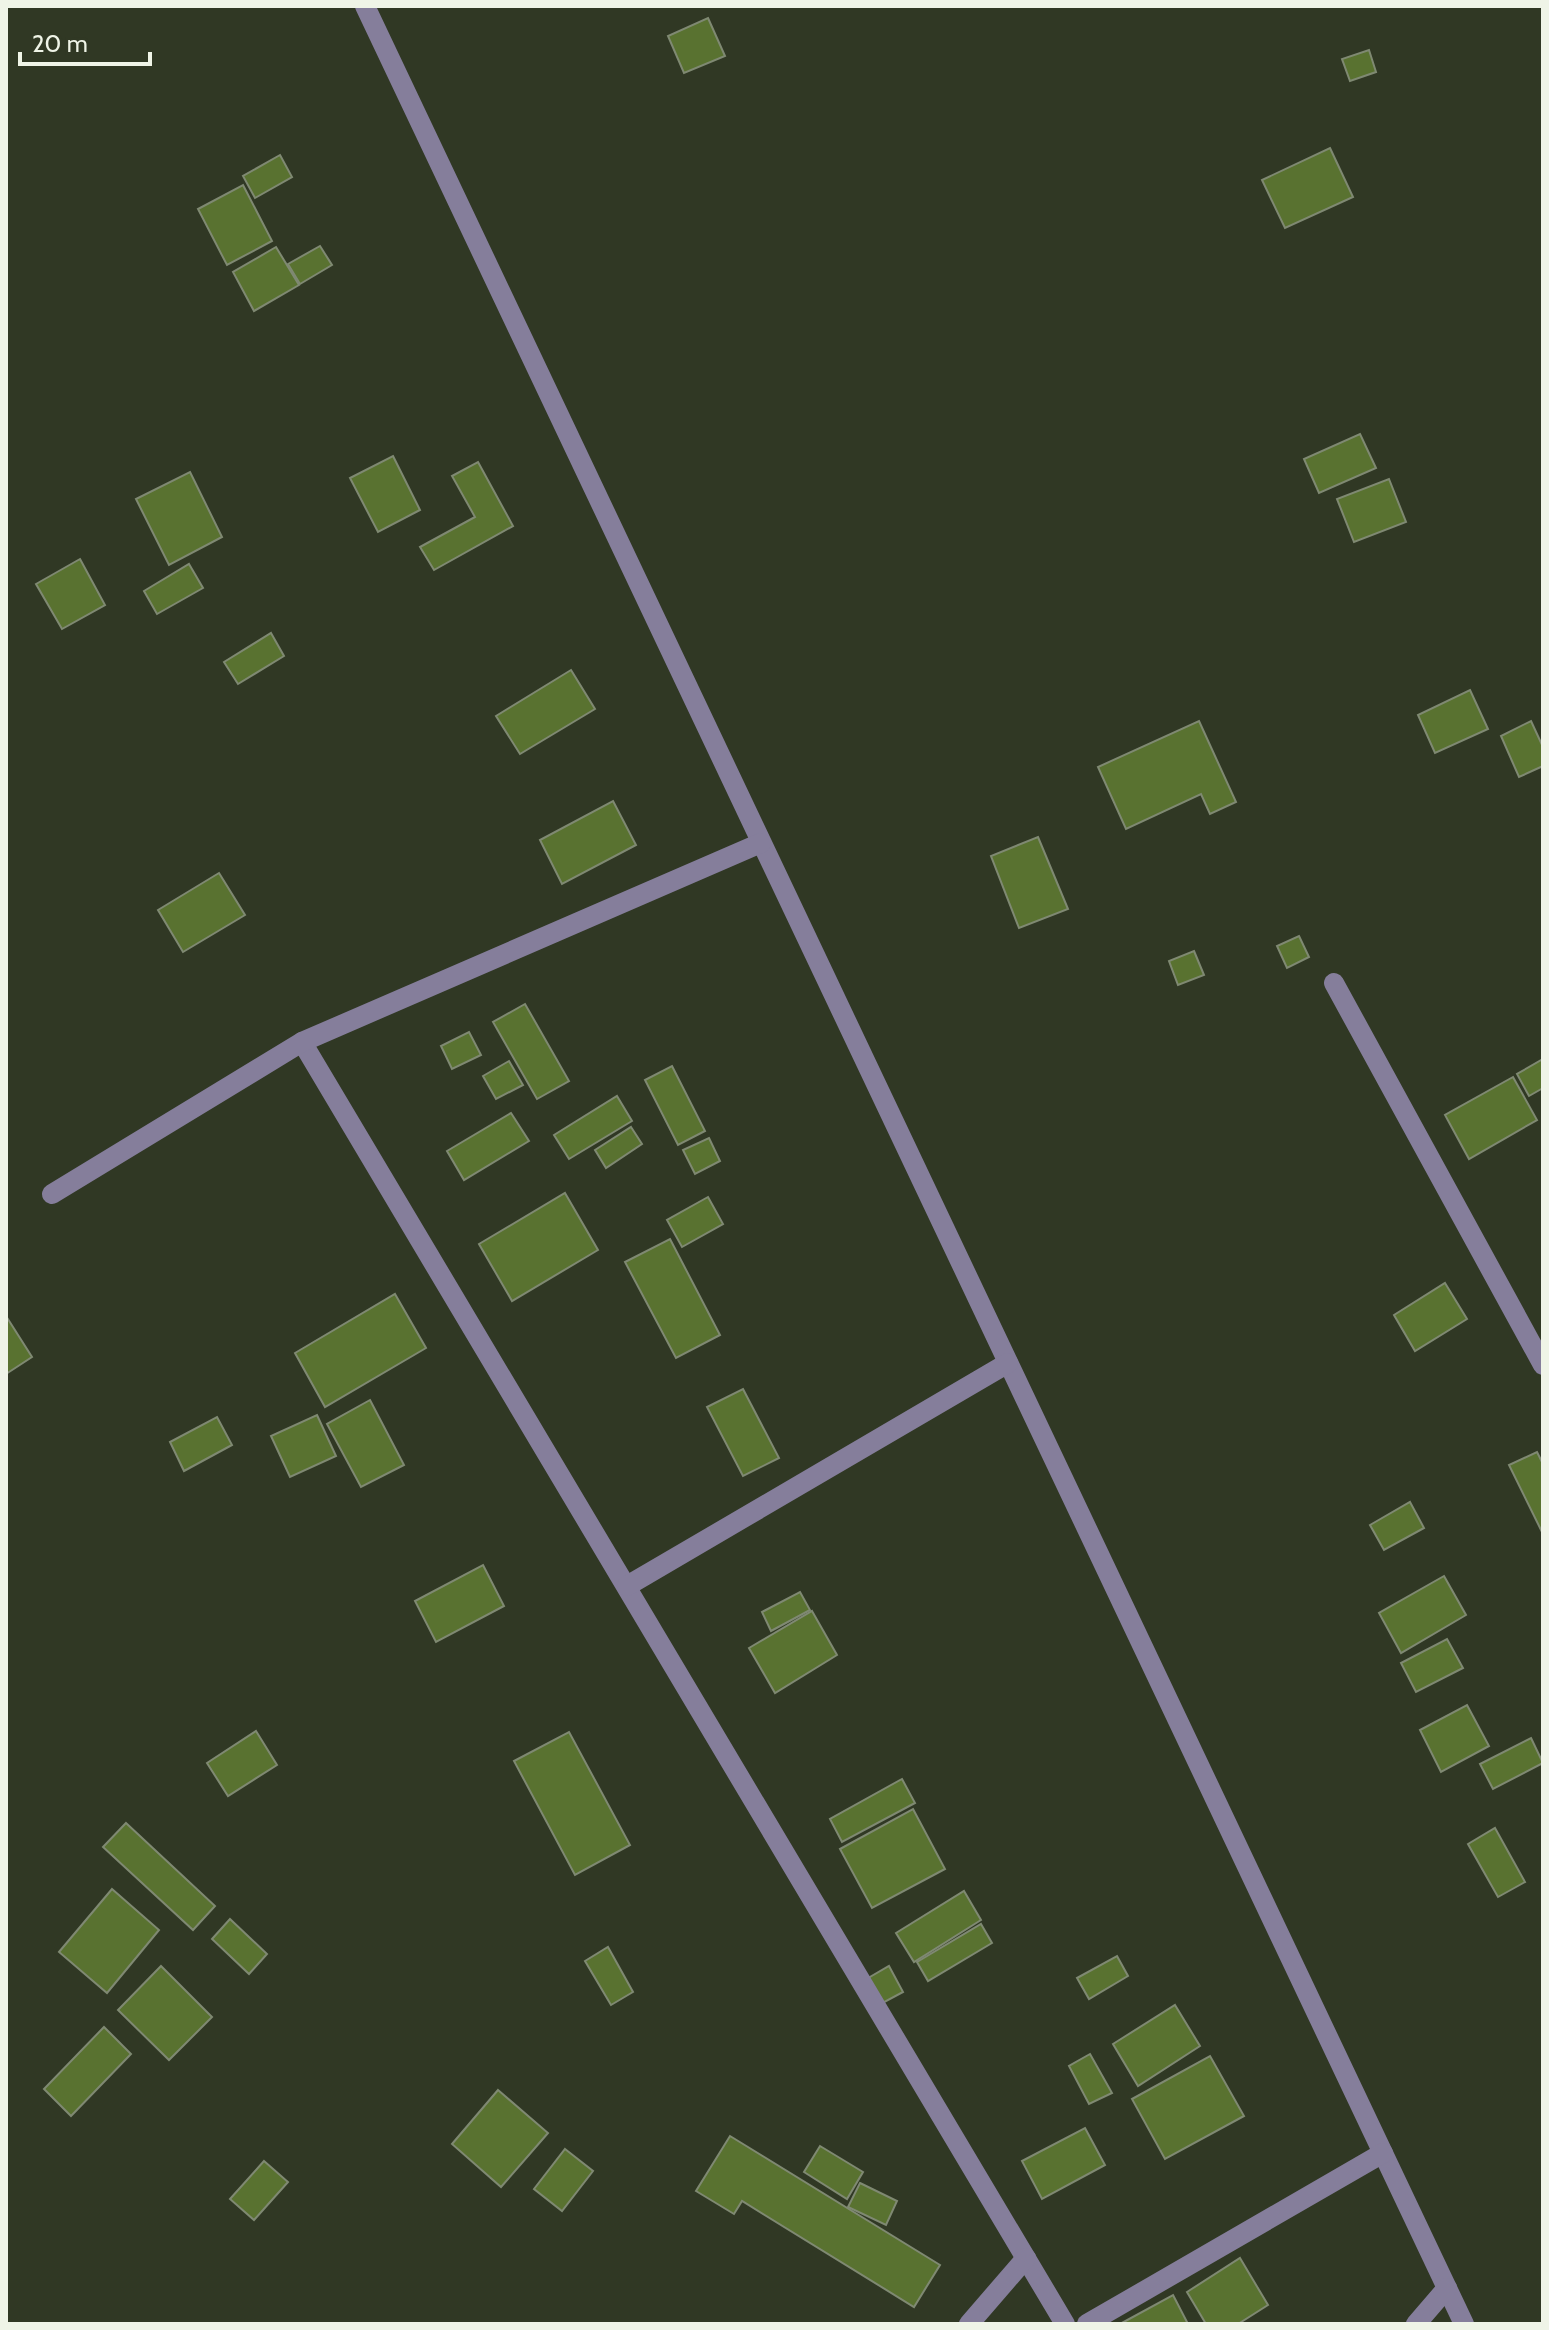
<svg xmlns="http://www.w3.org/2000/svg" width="1549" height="2330" font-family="Cabin,sans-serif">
<rect width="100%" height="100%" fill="#303824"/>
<g fill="#597230" stroke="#7f8972" stroke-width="2">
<path d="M 708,18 L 725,56 L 684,73 L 668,36 Z"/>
<path d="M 1369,50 L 1376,72 L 1350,81 L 1342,59 Z"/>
<path d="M 1330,148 L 1353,197 L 1285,228 L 1262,180 Z"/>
<path d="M 280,155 L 292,177 L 255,198 L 243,176 Z"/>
<path d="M 243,185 L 272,241 L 227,265 L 198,209 Z"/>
<path d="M 320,246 L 332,265 L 300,284 L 288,264 Z"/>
<path d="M 276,247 L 299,285 L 254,311 L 233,272 Z"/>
<path d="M 1360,434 L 1376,468 L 1319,493 L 1304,459 Z"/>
<path d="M 393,456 L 420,510 L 378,532 L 350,478 Z"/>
<path d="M 478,462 L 513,526 L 434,570 L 420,547 L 475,517 L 452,476 Z"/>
<path d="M 190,472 L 222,537 L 169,565 L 136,499 Z"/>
<path d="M 1389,479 L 1406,522 L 1354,542 L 1337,499 Z"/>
<path d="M 80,559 L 105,605 L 62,629 L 36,584 Z"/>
<path d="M 189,564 L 203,588 L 157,614 L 144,591 Z"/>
<path d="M 271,633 L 284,656 L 238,684 L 224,662 Z"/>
<path d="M 571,670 L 595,709 L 520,754 L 496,716 Z"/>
<path d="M 1470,690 L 1488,729 L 1435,753 L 1418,715 Z"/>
<path d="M 1199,721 L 1236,802 L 1210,814 L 1201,794 L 1126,829 L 1098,767 Z"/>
<path d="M 1531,721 L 1543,747 L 1543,766 L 1519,777 L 1501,736 Z"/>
<path d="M 613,801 L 636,845 L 562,884 L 540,840 Z"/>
<path d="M 1038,837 L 1068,909 L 1019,928 L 991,856 Z"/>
<path d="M 219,873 L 245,915 L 183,952 L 158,910 Z"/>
<path d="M 1299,936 L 1309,957 L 1287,968 L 1277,946 Z"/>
<path d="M 1194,951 L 1204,975 L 1178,985 L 1169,961 Z"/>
<path d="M 525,1004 L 569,1081 L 537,1099 L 493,1022 Z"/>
<path d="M 469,1032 L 481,1055 L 452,1069 L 441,1046 Z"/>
<path d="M 1543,1059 L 1543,1088 L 1529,1096 L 1517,1074 Z"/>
<path d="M 509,1061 L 523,1085 L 496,1099 L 483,1076 Z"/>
<path d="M 672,1066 L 705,1131 L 678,1145 L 645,1080 Z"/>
<path d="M 1513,1077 L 1537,1120 L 1469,1159 L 1445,1115 Z"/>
<path d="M 617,1096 L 632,1121 L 569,1159 L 554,1135 Z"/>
<path d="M 511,1113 L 529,1141 L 464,1180 L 447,1151 Z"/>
<path d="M 631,1127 L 642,1144 L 606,1168 L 595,1150 Z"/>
<path d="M 709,1138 L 720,1161 L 695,1174 L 683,1150 Z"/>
<path d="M 565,1193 L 598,1250 L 512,1301 L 479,1244 Z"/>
<path d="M 708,1197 L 723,1224 L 682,1247 L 667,1220 Z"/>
<path d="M 670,1239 L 720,1335 L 676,1358 L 625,1262 Z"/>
<path d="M 1445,1283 L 1467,1319 L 1415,1351 L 1394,1315 Z"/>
<path d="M 395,1294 L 426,1348 L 325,1407 L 295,1353 Z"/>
<path d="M 6,1316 L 32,1357 L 6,1374 Z"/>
<path d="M 743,1389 L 779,1458 L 743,1476 L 707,1407 Z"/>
<path d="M 370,1400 L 404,1465 L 361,1487 L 327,1424 Z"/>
<path d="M 317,1415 L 336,1456 L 290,1477 L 271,1436 Z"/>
<path d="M 217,1417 L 232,1445 L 184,1471 L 170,1442 Z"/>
<path d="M 1537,1452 L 1543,1464 L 1543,1534 L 1509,1465 Z"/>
<path d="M 1410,1502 L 1424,1528 L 1384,1550 L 1370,1525 Z"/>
<path d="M 483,1565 L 504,1606 L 436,1642 L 415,1601 Z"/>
<path d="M 1444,1576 L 1466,1615 L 1401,1653 L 1379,1613 Z"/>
<path d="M 800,1592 L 810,1610 L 771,1631 L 762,1612 Z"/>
<path d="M 812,1611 L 837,1655 L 775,1693 L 749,1648 Z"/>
<path d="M 1447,1639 L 1463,1668 L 1416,1692 L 1401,1663 Z"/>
<path d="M 1467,1705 L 1489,1746 L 1441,1772 L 1420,1730 Z"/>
<path d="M 256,1731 L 277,1765 L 228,1796 L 207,1763 Z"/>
<path d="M 569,1732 L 630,1845 L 575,1875 L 514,1761 Z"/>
<path d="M 1531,1738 L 1543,1763 L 1493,1789 L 1480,1764 Z"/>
<path d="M 902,1779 L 915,1803 L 842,1842 L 830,1819 Z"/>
<path d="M 913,1809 L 945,1869 L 872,1908 L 840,1849 Z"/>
<path d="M 126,1823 L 215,1906 L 193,1930 L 103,1847 Z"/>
<path d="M 1495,1828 L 1525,1882 L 1498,1897 L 1468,1844 Z"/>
<path d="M 112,1889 L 159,1930 L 107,1993 L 59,1952 Z"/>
<path d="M 964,1891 L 981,1920 L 914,1962 L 896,1933 Z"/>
<path d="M 230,1919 L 267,1954 L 249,1974 L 212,1939 Z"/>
<path d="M 981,1924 L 992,1943 L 928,1981 L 917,1962 Z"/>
<path d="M 608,1947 L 633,1992 L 611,2005 L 585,1961 Z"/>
<path d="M 1117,1956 L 1128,1976 L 1089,1999 L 1077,1978 Z"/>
<path d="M 161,1966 L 212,2017 L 169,2060 L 118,2010 Z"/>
<path d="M 889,1966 L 903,1992 L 877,2006 L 863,1981 Z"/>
<path d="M 1175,2005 L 1200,2046 L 1138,2086 L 1113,2044 Z"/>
<path d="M 104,2027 L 131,2054 L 71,2116 L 44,2089 Z"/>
<path d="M 1090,2054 L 1112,2093 L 1089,2104 L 1069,2066 Z"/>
<path d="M 1210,2056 L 1244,2116 L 1165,2159 L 1132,2099 Z"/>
<path d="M 498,2090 L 548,2133 L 501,2187 L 452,2144 Z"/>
<path d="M 1085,2128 L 1105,2165 L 1042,2199 L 1022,2161 Z"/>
<path d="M 730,2136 L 940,2265 L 914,2307 L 742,2201 L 734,2214 L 696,2191 Z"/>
<path d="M 820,2146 L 863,2172 L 847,2199 L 804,2172 Z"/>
<path d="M 565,2149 L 593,2171 L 562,2211 L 534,2189 Z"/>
<path d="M 264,2161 L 288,2182 L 254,2220 L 230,2199 Z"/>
<path d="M 860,2183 L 897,2201 L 886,2225 L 848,2207 Z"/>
<path d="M 1240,2258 L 1268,2305 L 1238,2324 L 1206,2324 L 1187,2292 Z"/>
<path d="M 1173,2295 L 1188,2324 L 1120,2324 Z"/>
</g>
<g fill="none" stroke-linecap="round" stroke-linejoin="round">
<g stroke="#857e9b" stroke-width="20">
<path d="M 365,6 L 1464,2324"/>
<path d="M 1334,983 L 1543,1365"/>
<path d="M 302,1042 L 1065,2324"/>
<path d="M 52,1194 L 302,1042 L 761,843"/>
<path d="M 627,1586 L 1008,1363"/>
<path d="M 969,2324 L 1026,2258"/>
<path d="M 1087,2324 L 1383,2153"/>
<path d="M 1416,2324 L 1447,2288"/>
</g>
</g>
<rect width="1549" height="2330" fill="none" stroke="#eff4e7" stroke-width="16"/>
<path d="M20 52v12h130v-12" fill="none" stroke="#eff4e7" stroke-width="4"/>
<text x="32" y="52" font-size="24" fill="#eff4e7" stroke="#303824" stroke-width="6" paint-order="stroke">20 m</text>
</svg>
